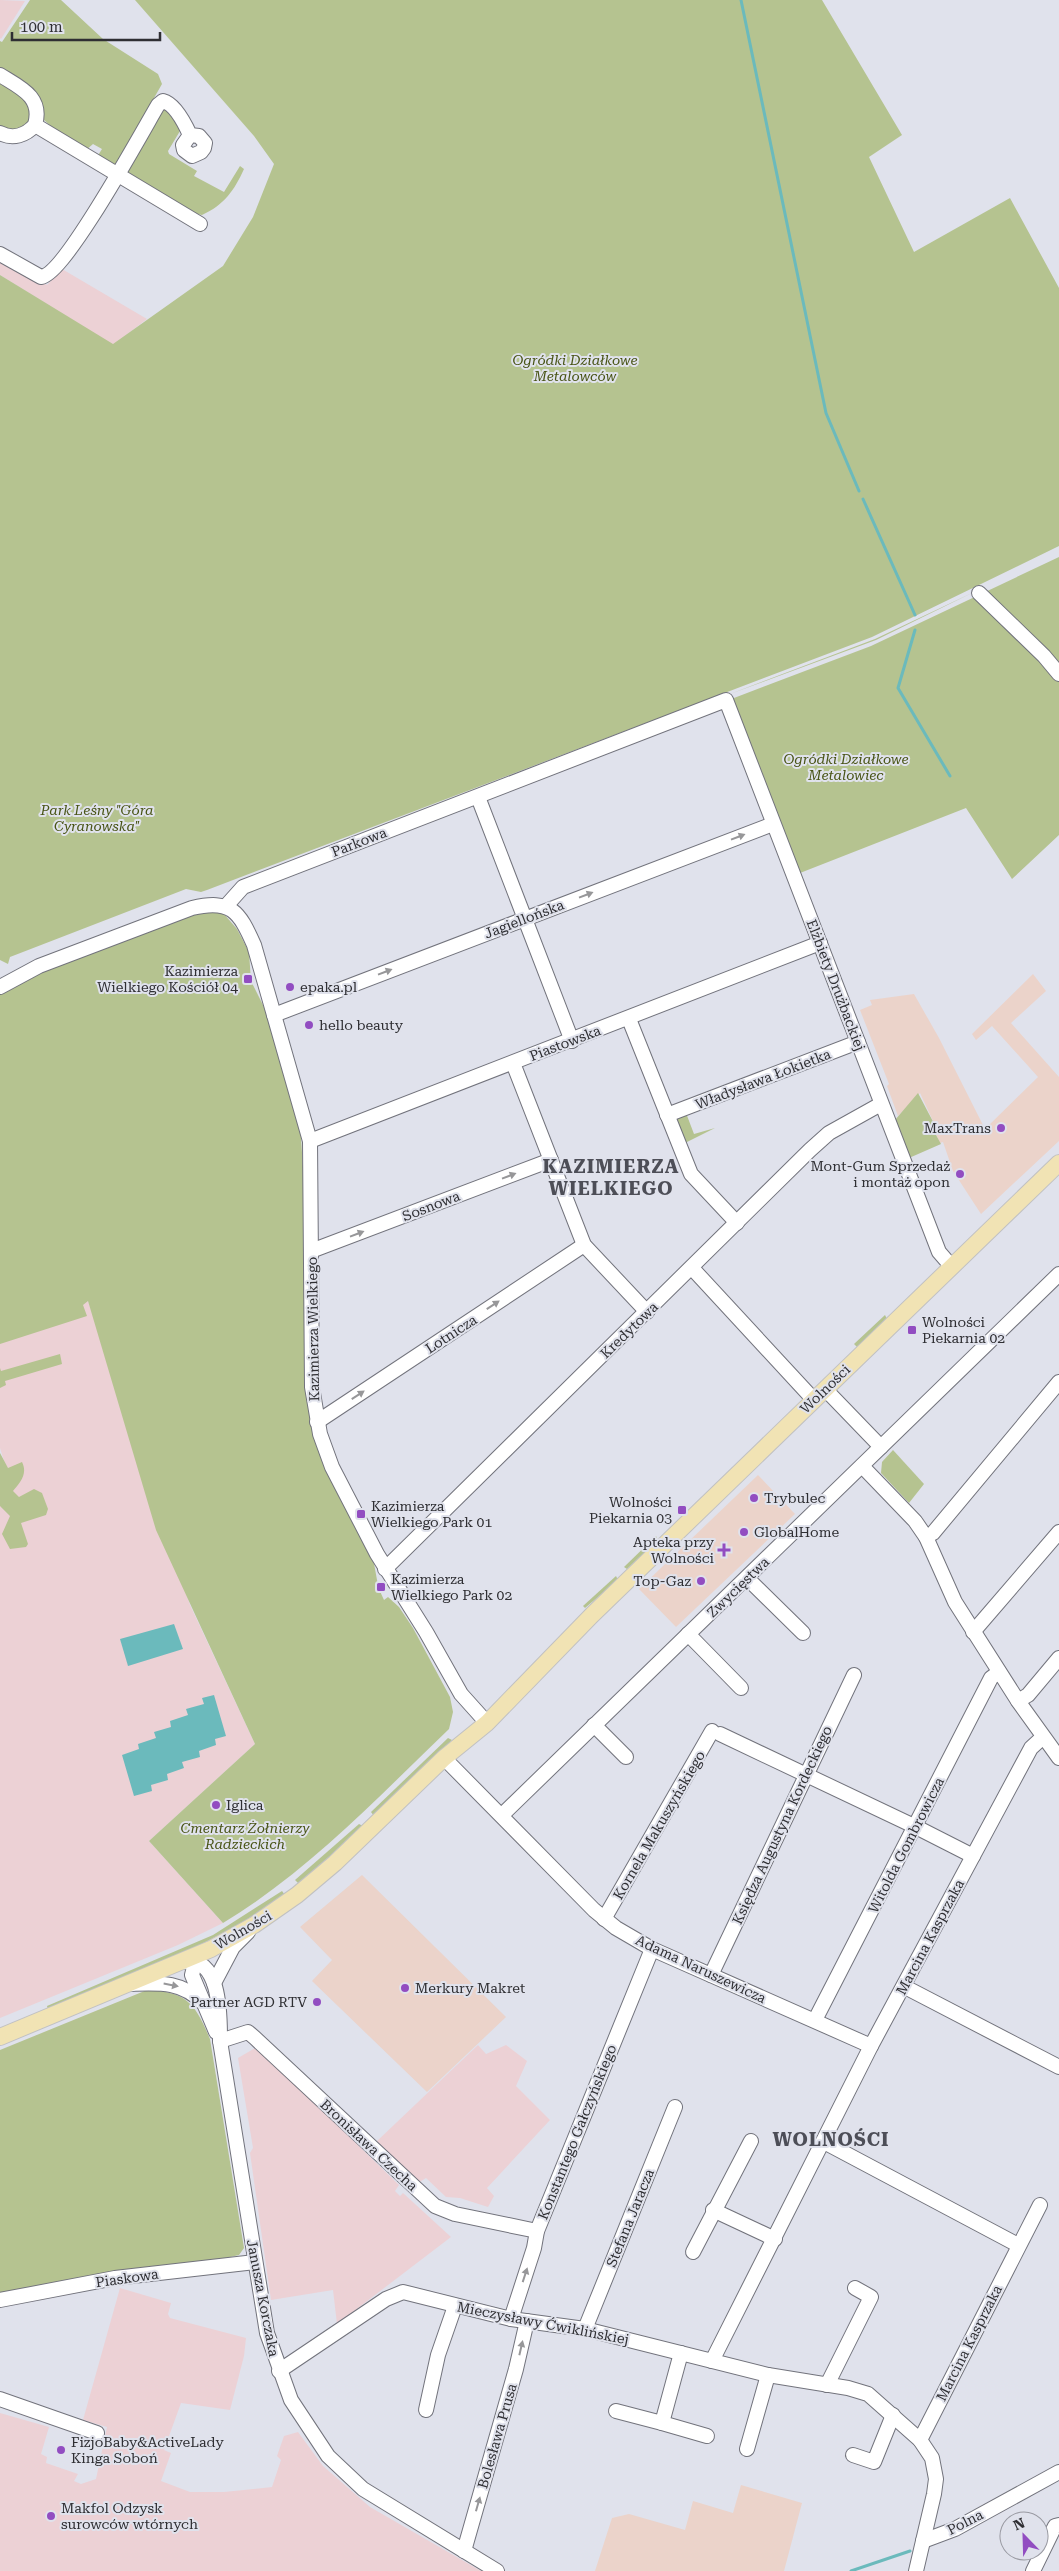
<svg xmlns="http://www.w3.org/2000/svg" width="1059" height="2571" font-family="'Roboto Serif',serif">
<rect width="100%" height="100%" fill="#e0e2ec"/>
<g fill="#ebd3ca">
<path d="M 1033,974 L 1046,991 L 1011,1023 L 1059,1077 L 1059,1141 L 981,1214 L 953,1171 L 943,1142 L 940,1143 L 936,1135 L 939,1134 L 920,1093 L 898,1116 L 887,1086 L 889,1084 L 860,1010 L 872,1005 L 870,1000 L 914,994 L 939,1038 L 985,1129 L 1038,1077 L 992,1026 L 976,1040 L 972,1034 Z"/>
<path d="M 758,1475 L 795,1514 L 676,1627 L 639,1589 Z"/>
<path d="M 362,1875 L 506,2017 L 427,2092 L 312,1981 L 332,1960 L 300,1927 Z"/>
<path d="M 741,2485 L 802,2503 L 784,2571 L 595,2571 L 612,2518 L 629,2514 L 685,2530 L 693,2501 L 733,2513 Z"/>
</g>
<g fill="#ecd1d5">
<path d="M 0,0 L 25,1 L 1,39 L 0,38 Z"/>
<path d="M 0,258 L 47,285 L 62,269 L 147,319 L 113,345 L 0,275 Z"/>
<path d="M 88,1301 L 190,1605 L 255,1744 L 149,1841 L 223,1923 L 178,1945 L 0,2018 L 0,1487 L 8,1474 L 0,1448 L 0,1327 Z"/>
<path d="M 478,2045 L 486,2054 L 506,2045 L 527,2061 L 516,2086 L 550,2120 L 487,2188 L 494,2196 L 488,2207 L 460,2198 L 446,2197 L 426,2178 L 418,2183 L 376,2142 Z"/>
<path d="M 257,2047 L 399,2185 L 395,2191 L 400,2196 L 403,2193 L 451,2237 L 337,2324 L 333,2290 L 271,2300 L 250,2153 L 253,2148 L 238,2058 Z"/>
<path d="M 120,2288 L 171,2303 L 168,2314 L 170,2318 L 246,2338 L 244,2356 L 230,2410 L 181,2403 L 164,2450 L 171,2453 L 161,2481 L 190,2492 L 224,2492 L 272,2487 L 281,2460 L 277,2456 L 284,2436 L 298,2432 L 323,2466 L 370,2507 L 481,2571 L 0,2571 L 0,2413 L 49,2427 L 41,2454 L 47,2457 L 46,2463 L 78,2474 L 74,2481 L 81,2484 L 96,2479 L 107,2427 L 83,2420 Z"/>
</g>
<g fill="#b5c390">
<path d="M 30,0 L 61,0 L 103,39 L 158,74 L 162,84 L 154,98 L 155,102 L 165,105 L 183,132 L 180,131 L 168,151 L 169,154 L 197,171 L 194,176 L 224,192 L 240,166 L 244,169 C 234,191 224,205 202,215 L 190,212 L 97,157 L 102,149 L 93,144 L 85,151 L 50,129 L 52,127 L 44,120 L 39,96 L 0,70 L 0,41 L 2,42 Z"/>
<path d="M 135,0 L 822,0 L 902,135 L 869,157 L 914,252 L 1010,198 L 1059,288 L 1059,546 L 872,637 L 207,890 L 201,892 L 186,889 L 10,957 L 8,964 L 0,960 L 0,275 L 113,344 L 223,266 L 253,217 L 274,164 L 254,136 Z"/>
<path d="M 0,79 L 25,94 L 34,117 L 21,132 L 0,130 Z"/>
<path d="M 1059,557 L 1059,835 L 1012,879 L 966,808 L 800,873 L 733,700 L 734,698 L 871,646 Z"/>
<path d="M 974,592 L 876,640 L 730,694 L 875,639 Z"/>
<path d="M 205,910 L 224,914 L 237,929 L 249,952 L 251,981 L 268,1015 L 300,1123 L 323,1462 L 373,1560 C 377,1575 376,1584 384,1600 L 388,1597 L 399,1607 L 413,1628 L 450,1697 L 453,1712 L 449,1729 C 377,1798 309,1871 223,1923 L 149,1841 L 255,1744 L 156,1530 L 88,1301 L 83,1305 L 87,1316 L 0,1344 L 0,993 L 24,979 Z"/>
<path d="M 918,1093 L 939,1133 L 936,1135 L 941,1144 L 909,1158 L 895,1120 Z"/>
<path d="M 686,1113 L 694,1134 L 715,1128 L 685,1143 L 675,1118 Z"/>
<path d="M 885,1315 L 887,1319 L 857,1347 L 854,1344 Z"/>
<path d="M 60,1354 L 62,1364 L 5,1381 L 6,1385 L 0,1388 L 0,1368 L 1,1371 Z"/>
<path d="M 893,1450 L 924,1484 L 909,1503 L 881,1473 L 882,1462 Z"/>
<path d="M 0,1453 L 8,1468 L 22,1462 C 28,1474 20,1483 13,1491 L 19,1497 L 34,1489 L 42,1493 L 48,1509 L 46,1515 L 21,1523 L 28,1544 L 26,1547 L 10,1549 L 2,1534 L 10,1516 L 0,1506 Z"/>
<path d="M 656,1536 L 658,1540 L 627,1569 L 624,1567 Z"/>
<path d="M 616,1576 L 618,1580 L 585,1608 L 583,1606 Z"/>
<path d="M 448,1738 L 452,1740 L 374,1816 L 371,1812 Z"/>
<path d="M 359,1824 L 363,1826 L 299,1884 L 295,1880 Z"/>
<path d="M 282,1891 L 285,1895 C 212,1946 130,1976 48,2010 L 47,2006 L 213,1935 Z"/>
<path d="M 147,1990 C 187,1992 195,2003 210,2039 L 244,2248 L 239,2255 L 226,2258 L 226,2261 L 0,2294 L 0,2050 Z"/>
</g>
<g fill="#6bbabc">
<path d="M 174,1624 L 183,1649 L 128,1666 L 120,1639 Z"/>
<path d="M 214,1695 L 226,1736 L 215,1739 L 216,1745 L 199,1751 L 200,1757 L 182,1762 L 184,1768 L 167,1774 L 168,1780 L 151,1785 L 152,1791 L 134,1796 L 122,1755 L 139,1749 L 138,1744 L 156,1738 L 154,1732 L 171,1727 L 170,1721 L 188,1715 L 186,1709 L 204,1704 L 202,1698 Z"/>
</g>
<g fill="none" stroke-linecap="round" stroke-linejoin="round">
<g stroke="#6bbabc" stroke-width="3">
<path d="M 741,0 L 826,413 L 859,491"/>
<path d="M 863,499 L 915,615"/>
<path d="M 915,630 L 898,688 L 950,776"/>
<path d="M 851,2571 L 910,2551"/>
</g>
<g stroke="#72737c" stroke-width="16">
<g id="minor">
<path d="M 0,75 C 21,88 43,97 35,125 C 26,135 13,140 0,133"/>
<path d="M 35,125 L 200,224"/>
<path d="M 0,254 L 41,277 C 65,274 142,132 158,105 L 163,101 C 175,104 185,124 190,135 L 183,145 L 184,150 L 192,156 L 201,152 L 204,148 L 205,143 L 199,136 L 190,135"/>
<path d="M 979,593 L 1044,656 L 1059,674"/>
<path d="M 478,797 L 572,1041"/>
<path d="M 226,906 L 243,887 L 726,700 L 939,1252 L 952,1267"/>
<path d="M 0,987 L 39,966 L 192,908 C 231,899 239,911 254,945 L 310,1141 L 312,1387 L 320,1434 L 332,1467 L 377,1554 L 426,1632 L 461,1694 L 487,1723"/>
<path d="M 274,1015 L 773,824"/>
<path d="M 629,1019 L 691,1174 L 737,1223"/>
<path d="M 513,1063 L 584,1245 L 647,1312"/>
<path d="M 667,1115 L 858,1042"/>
<path d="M 310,1141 L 820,943"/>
<path d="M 311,1251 L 551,1160"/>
<path d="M 692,1268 L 814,1400"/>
<path d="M 825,1389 L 881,1447"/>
<path d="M 317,1422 L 584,1245"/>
<path d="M 862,1466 L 915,1521 L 926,1537 L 955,1602 L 1018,1701 L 1059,1758"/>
<path d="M 926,1537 L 933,1533 L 1059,1382"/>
<path d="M 385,1569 L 810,1150 L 829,1133 L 881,1104"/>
<path d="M 747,1578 L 803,1633"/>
<path d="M 973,1632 L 1059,1532"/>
<path d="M 688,1634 L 741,1688"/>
<path d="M 1018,1701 L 1028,1695 L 1059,1658"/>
<path d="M 594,1725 L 626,1757"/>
<path d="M 720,1734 L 916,1827 L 973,1856"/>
<path d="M 444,1758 L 594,1910 L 616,1928 L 652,1949 L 871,2046"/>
<path d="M 502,1815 L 1059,1274"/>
<path d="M 604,1919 L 712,1731"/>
<path d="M 200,1956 L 195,1963 L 192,1975 L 216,2032"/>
<path d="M 182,1962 C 221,1953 220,2016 220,2041 L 267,2333 L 291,2400 L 328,2456 L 363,2489 L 497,2571"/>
<path d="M 711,1975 L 854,1675"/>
<path d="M 214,1983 L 233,1947 L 248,1932"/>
<path d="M 131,1984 C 159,1983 182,1981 203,2003"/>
<path d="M 905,1987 L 1059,2067"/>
<path d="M 815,2020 L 991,1678 L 999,1672"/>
<path d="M 220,2041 L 248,2032 L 255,2038 L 435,2206 L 455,2214 L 537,2231"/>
<path d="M 824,2142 L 1018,2245"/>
<path d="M 713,2210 L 775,2239"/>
<path d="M 693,2252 L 751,2141"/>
<path d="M 0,2300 L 115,2278 L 255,2262"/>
<path d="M 511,2319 L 534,2248 L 537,2231 L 652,1949"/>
<path d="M 585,2329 L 675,2107"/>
<path d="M 681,2353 L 662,2423 L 707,2436"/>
<path d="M 712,2361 L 871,2046 L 1031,1748 L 1043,1737"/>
<path d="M 279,2371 L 386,2299 L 403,2292 L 511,2319 L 585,2329 L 768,2375 L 848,2388 L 868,2394 L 920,2440 L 932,2458 L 936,2479 L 934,2494 L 916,2571"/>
<path d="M 827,2385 L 871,2297 L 855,2288"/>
<path d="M 0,2399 L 97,2433"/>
<path d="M 426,2410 L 438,2355 L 455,2306"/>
<path d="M 616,2411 L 662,2423"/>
<path d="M 920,2440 L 1040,2205"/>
<path d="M 747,2449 L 768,2375"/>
<path d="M 853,2455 L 874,2462 L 893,2415"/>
<path d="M 923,2541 L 955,2529 L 1059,2472"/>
<path d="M 464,2551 L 516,2369 L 527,2321"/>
<path d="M 1033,2571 L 1055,2526 L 1059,2525"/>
</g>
</g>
<g stroke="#c1c1c2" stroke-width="18">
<path id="major" d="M 0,2037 L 211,1949 L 254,1925 L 297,1895 L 335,1863 L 444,1758 L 487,1723 L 592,1615 L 1059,1163"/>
</g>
<use href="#minor" stroke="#fff" stroke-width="14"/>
<use href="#major" stroke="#f1e3b4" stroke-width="16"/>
</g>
<defs><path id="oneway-solid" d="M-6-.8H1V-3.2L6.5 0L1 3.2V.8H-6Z" transform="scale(1.25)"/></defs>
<g fill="#979799">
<use href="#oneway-solid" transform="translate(738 837) rotate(-21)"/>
<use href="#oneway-solid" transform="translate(586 895) rotate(-21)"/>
<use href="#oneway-solid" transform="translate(385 972) rotate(-21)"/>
<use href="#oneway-solid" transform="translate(509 1176) rotate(-21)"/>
<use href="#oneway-solid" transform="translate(357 1234) rotate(-21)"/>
<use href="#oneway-solid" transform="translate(493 1305) rotate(-33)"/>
<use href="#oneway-solid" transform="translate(358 1395) rotate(-33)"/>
<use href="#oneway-solid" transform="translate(171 1985) rotate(11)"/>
<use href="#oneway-solid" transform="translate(525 2275) rotate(-72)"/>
<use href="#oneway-solid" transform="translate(521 2348) rotate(-77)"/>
<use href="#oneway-solid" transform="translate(478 2504) rotate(-74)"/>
</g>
<g fill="#924dc1" stroke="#e0e2ec" stroke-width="2">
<rect x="243" y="974" width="10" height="10" rx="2.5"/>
<circle cx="290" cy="987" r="5"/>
<circle cx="309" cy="1025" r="5"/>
<circle cx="1001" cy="1128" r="5"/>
<circle cx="960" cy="1174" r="5"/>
<rect x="907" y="1325" width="10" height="10" rx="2.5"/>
<circle cx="754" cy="1498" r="5"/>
<rect x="677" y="1505" width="10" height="10" rx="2.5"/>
<rect x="356" y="1509" width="10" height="10" rx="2.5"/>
<circle cx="744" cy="1532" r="5"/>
<path d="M721.5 1542.5h5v5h5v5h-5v5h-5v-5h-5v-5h5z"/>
<circle cx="701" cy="1581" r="5"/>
<rect x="376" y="1582" width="10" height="10" rx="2.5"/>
<circle cx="216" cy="1805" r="5"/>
<circle cx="405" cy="1988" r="5"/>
<circle cx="317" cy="2002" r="5"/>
<circle cx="61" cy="2450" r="5"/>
<circle cx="51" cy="2516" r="5"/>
</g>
<g text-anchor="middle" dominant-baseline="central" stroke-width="4" stroke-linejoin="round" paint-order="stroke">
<g font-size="14" font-style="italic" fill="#485415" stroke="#e0e2ec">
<text x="575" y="360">Ogródki Działkowe<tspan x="575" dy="16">Metalowców</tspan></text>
<text x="846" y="759">Ogródki Działkowe<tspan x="846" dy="16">Metalowiec</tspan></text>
<text x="97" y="810">Park Leśny "Góra<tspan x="97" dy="16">Cyranowska"</tspan></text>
<text x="245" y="1828">Cmentarz Żołnierzy<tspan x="245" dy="16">Radzieckich</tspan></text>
</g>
<g font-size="14" fill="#2f2f33" stroke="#e0e2ec">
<text transform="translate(359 842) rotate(-21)">Parkowa</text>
<text transform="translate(524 919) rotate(-21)">Jagiellońska</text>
<text transform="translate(836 985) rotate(69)">Elżbiety Drużbackiej</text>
<text transform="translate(565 1043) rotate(-21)">Piastowska</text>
<text transform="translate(763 1079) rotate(-21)">Władysława Łokietka</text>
<text transform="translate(431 1206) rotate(-21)">Sosnowa</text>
<text transform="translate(313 1329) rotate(-91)">Kazimierza Wielkiego</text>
<text transform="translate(629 1330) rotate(-44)">Kredytowa</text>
<text transform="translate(451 1334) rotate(-33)">Lotnicza</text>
<text transform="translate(825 1389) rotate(-44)">Wolności</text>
<text transform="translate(738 1587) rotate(-44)">Zwycięstwa</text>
<text transform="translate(659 1825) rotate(-60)">Kornela Makuszyńskiego</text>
<text transform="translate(782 1825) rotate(-65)">Księdza Augustyna Kordeckiego</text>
<text transform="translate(906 1845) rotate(-63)">Witolda Gombrowicza</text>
<text transform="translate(243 1930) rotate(-30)">Wolności</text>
<text transform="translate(930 1937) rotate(-62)">Marcina Kasprzaka</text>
<text transform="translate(701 1969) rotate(25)">Adama Naruszewicza</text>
<text transform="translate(577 2132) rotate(-68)">Konstantego Gałczyńskiego</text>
<text transform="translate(369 2145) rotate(43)">Bronisława Czecha</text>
<text transform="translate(630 2218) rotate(-68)">Stefana Jaracza</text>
<text transform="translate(127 2278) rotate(-8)">Piaskowa</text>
<text transform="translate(263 2298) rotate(79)">Janusza Korczaka</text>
<text transform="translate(543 2323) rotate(11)">Mieczysławy Ćwiklińskiej</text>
<text transform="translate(969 2343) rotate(-63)">Marcina Kasprzaka</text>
<text transform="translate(497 2436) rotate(-74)">Bolesława Prusa</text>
<text transform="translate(965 2522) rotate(-27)">Polna</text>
</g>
<g font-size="14" fill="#2f2f33" stroke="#e0e2ec" text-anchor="start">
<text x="238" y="971" text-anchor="end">Kazimierza<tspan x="238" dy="16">Wielkiego Kościół 04</tspan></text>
<text x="300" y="987">epaka.pl</text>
<text x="319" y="1025">hello beauty</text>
<text x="991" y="1128" text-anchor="end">MaxTrans</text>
<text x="950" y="1166" text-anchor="end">Mont-Gum Sprzedaż<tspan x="950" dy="16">i montaż opon</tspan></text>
<text x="922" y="1322">Wolności<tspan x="922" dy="16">Piekarnia 02</tspan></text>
<text x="764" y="1498">Trybulec</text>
<text x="672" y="1502" text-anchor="end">Wolności<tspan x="672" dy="16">Piekarnia 03</tspan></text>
<text x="371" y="1506">Kazimierza<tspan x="371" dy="16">Wielkiego Park 01</tspan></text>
<text x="754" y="1532">GlobalHome</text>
<text x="714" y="1542" text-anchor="end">Apteka przy<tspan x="714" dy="16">Wolności</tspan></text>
<text x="391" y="1579">Kazimierza<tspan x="391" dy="16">Wielkiego Park 02</tspan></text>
<text x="691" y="1581" text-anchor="end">Top-Gaz</text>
<text x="226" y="1805">Iglica</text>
<text x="415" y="1988">Merkury Makret</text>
<text x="307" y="2002" text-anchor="end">Partner AGD RTV</text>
<text x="71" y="2442">FizjoBaby&amp;ActiveLady<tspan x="71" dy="16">Kinga Soboń</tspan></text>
<text x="61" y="2508">Makfol Odzysk<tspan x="61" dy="16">surowców wtórnych</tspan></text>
</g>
<g font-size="19" font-weight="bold" letter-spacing="1" fill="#4d4e57" stroke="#e0e2ec">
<text x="611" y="1166">KAZIMIERZA<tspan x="611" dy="22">WIELKIEGO</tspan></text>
<text x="831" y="2139">WOLNOŚCI</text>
</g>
</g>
<g transform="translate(1024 2536) rotate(337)"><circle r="24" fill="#e0e2ec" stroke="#999aa2"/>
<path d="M0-4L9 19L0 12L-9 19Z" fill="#924dc1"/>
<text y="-8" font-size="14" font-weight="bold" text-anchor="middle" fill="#2f2f33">N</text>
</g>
<path d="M12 32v8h148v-8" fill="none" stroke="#2f2f33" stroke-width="2.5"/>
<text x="20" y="32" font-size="15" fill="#2f2f33" stroke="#e0e2ec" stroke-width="4" paint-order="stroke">100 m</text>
</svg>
